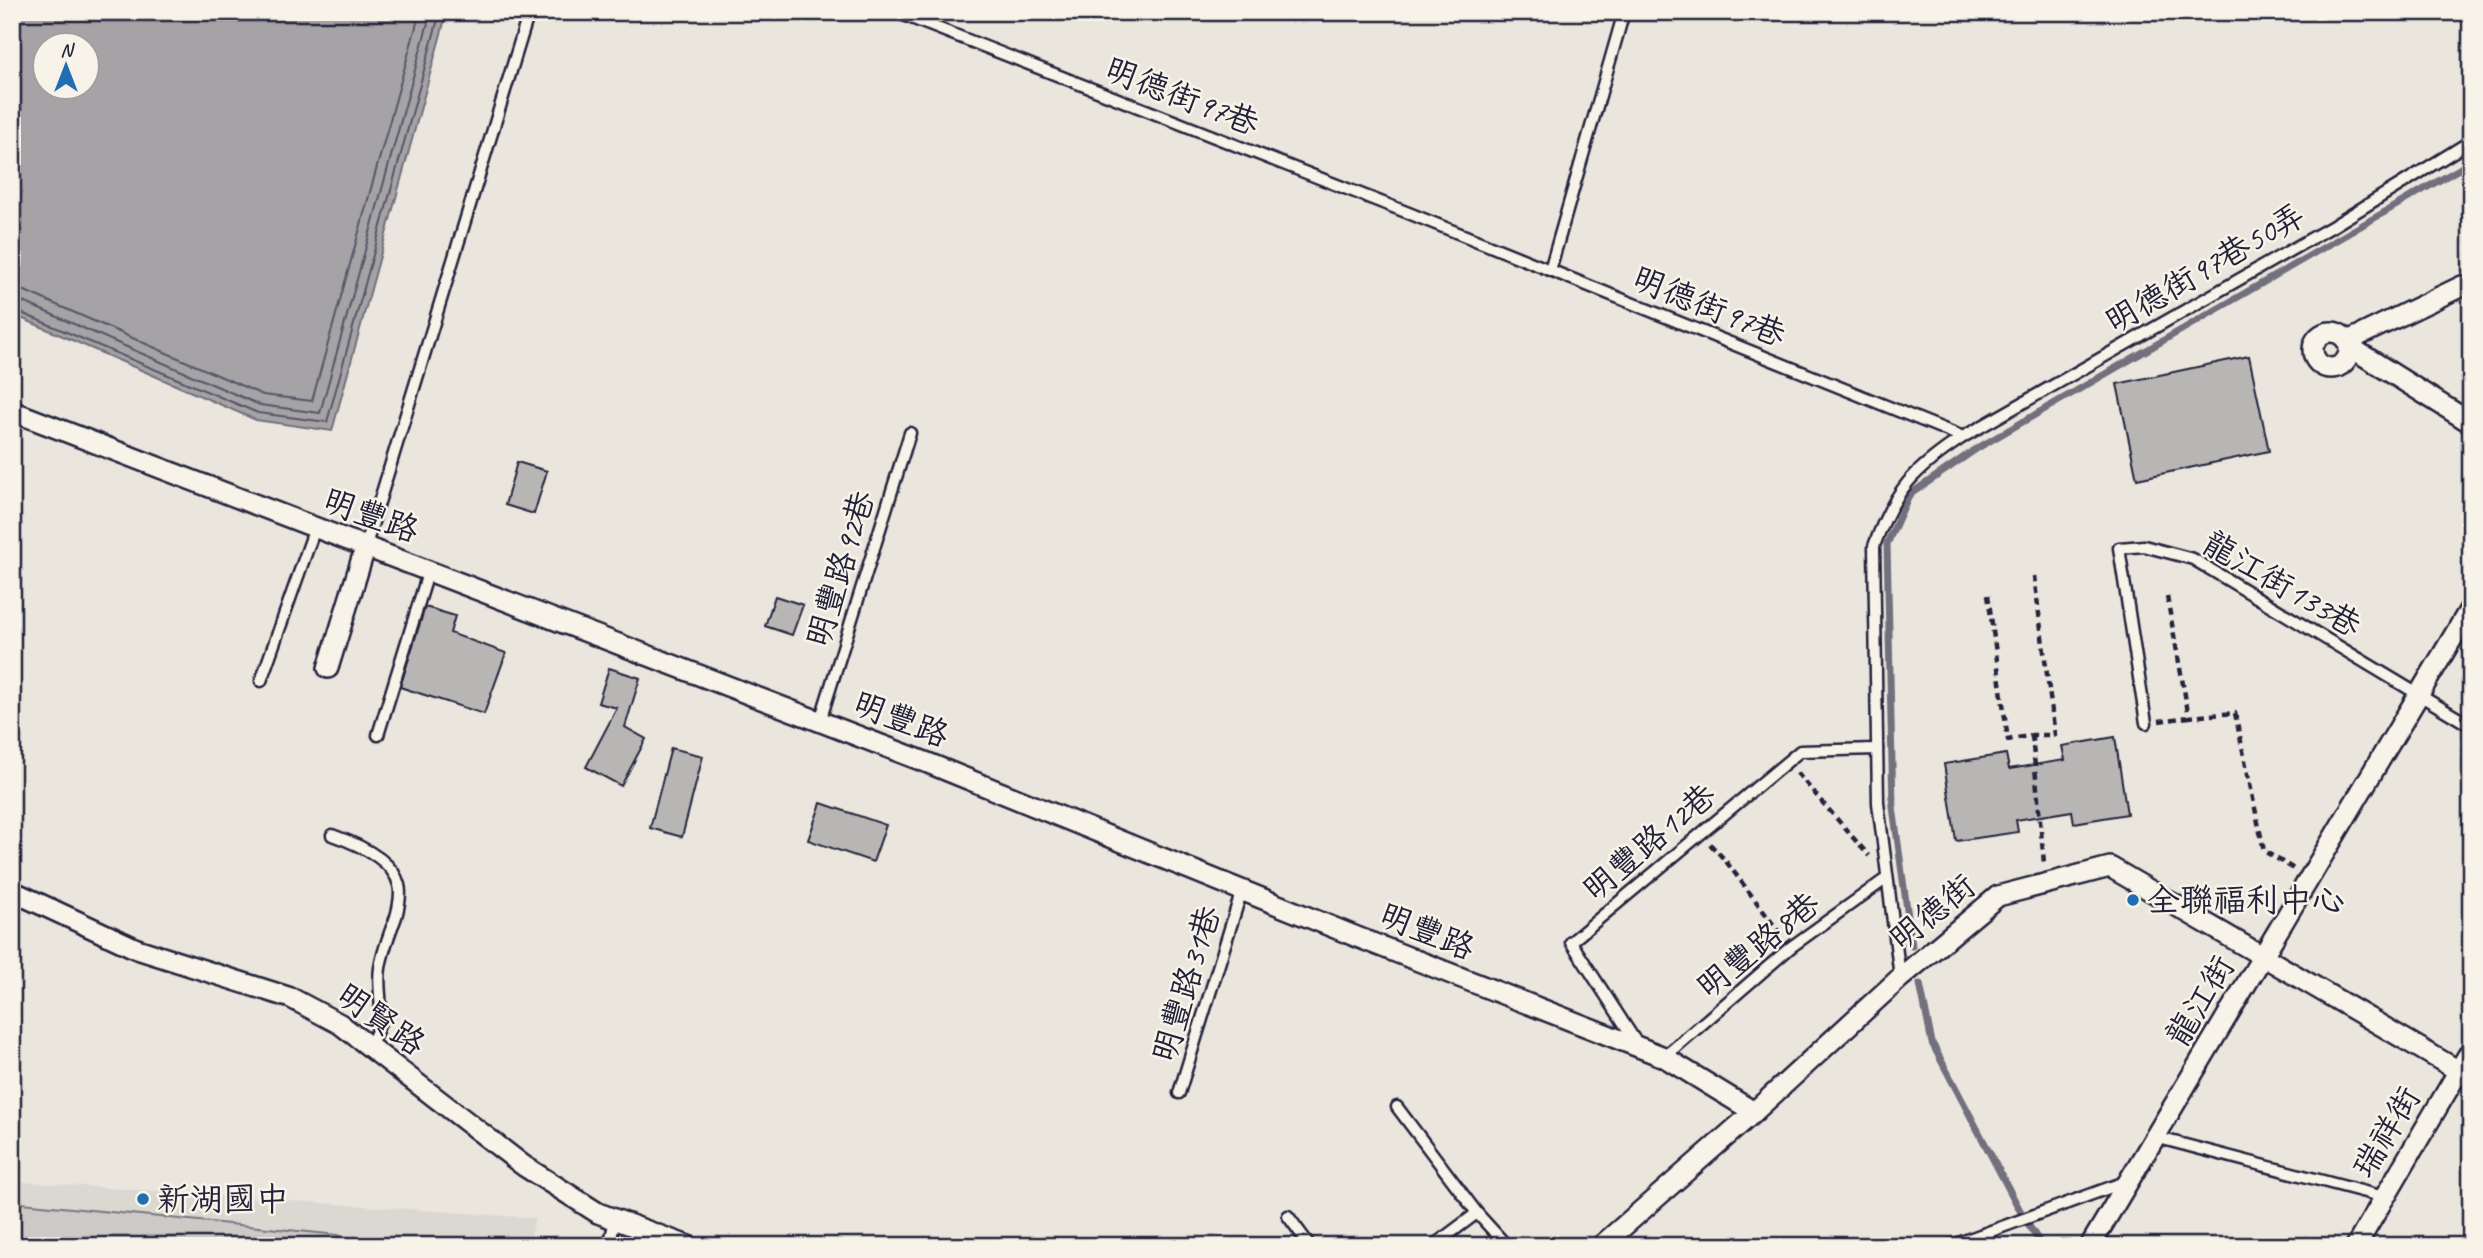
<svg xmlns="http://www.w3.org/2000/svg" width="2483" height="1258" font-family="Caveat,'LXGW WenKai TC',sans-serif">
<rect width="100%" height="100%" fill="#eae6de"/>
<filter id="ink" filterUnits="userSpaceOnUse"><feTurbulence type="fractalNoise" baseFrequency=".0143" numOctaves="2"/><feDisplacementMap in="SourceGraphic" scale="14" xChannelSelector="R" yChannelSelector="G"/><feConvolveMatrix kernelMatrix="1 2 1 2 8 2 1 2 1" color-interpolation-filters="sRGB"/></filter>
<g filter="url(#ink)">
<path fill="#dbd8d2" d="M 12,1181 L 535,1218 L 529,1246 L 12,1246 Z"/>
<path fill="#cdc9c6" stroke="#787680" stroke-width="2" d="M 12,1202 L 338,1235 L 363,1246 L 12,1246 Z"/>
<path fill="#a6a3a6" stroke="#716f7b" stroke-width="2" fill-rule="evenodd" d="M 12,12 L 447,12 L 332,431 L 256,420 L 12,314 ZM 46,46 L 88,46 L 88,88 L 46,88 Z"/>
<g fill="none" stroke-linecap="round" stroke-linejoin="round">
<g stroke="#575666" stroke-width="2">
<path d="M 12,289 L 25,291 L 263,395 L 312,401 L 420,12"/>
<path d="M 12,300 L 21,301 L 260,405 L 320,413 L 431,12"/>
<path d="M 12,309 L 258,413 L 327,422 L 440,12"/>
</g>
<g stroke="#716f7b" stroke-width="7">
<path d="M 1912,946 L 1893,807 L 1887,544 L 1909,495 L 1976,449 L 2471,162"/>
<path d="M 1920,984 L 1932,1043 L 2024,1218 L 2042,1246"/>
</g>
</g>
<g fill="#b8b6b5" stroke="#22223b" stroke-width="2">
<path d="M 2249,356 L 2269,451 L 2137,479 L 2117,384 Z"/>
<path d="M 517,462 L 547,471 L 534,514 L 505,505 Z"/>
<path d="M 775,596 L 803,605 L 792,635 L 765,626 Z"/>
<path d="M 425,607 L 455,616 L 450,633 L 506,653 L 484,714 L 400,687 Z"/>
<path d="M 609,668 L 640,678 L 625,727 L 646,739 L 621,786 L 586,767 L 617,708 L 598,703 Z"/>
<path d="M 2115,737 L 2127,814 L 2074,823 L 2072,811 L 2016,820 L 2018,832 L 1956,841 L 1944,764 L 2006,754 L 2009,769 L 2065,760 L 2062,746 Z"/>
<path d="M 671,748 L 703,756 L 682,837 L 650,828 Z"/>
<path d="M 821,803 L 886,825 L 873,862 L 808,840 Z"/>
</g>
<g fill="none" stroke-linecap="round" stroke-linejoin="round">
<g stroke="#22223b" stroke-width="15">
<g id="lane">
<path d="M 896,12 L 1406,212 L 1963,437"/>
<path d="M 1550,270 L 1624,12"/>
<path d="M 366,545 L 529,12"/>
<path d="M 261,681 L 315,528"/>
<path d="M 820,721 L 910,433"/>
<path d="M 2146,723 L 2119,548 L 2144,546 L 2193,559 L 2471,726"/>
<path d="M 378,735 L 429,570"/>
<path d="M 332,835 C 355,843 393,859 399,885 C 402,896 397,917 392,927 C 387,941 382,954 380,968 C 377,986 383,1005 380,1022 C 378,1030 373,1039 370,1047"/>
<path d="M 1900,977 L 1878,803 L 1874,546 C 1895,489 1913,470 1963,437 L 2333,226 L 2471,141"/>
<path d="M 1636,1042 L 1571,942 L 1800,751 L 1877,749"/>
<path d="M 1664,1057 L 1791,947 L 1887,878"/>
<path d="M 1179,1093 L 1242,890"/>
<path d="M 1397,1107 L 1477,1213"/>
<path d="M 2155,1137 L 2384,1197"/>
<path d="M 1288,1216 L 1310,1246"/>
<path d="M 609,1246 L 615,1220"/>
<path d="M 1433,1246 L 1477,1213 L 1507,1246"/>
<path d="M 1950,1246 L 2125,1182"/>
</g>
</g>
<g stroke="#22223b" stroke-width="24">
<g id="street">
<circle cx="2331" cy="350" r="18"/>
<path d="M 2348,341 L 2462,286"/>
<path d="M 2350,347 L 2471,423"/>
<path d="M 12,411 L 928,763 L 1357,937 L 1664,1057 L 1754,1112"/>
<path d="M 328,668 L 366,545"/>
<path d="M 12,891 L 137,949 L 291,998 L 340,1024 L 524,1166 L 598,1213 L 688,1246"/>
<path d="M 1601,1246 L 1754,1112 L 1900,978 L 1998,896 L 2110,867 L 2471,1078"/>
<path d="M 2090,1246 L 2471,607"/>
<path d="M 2356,1246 L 2471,1050"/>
</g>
</g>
<g stroke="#22223b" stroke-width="4.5" stroke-dasharray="7 5" stroke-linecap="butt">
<path d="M 1988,595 L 2008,740 L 2032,735 L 2055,735 L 2034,576"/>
<path d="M 2167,597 L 2189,717 L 2235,713 L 2264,851 L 2294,869"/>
<path d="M 2159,721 L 2189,717"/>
<path d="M 2032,735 L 2044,863"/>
<path d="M 1797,773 L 1869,856"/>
<path d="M 1710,844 L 1725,860 L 1782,936"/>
</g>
<use href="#lane" stroke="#f7f3e8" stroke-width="10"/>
<use href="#street" stroke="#f7f3e8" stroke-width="19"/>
</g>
</g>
<g fill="#1f6fb2" stroke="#f7f3e8" stroke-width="2.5">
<circle cx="2133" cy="900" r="7"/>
<circle cx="143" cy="1199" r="7"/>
</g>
<g text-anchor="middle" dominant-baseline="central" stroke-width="5" stroke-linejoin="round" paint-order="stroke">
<g font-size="33" fill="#22223b" stroke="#f7f3e8">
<text transform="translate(1182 96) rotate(21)">明德街97巷</text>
<text transform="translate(2205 268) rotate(-30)">明德街97巷50弄</text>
<text transform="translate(1709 306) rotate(22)">明德街97巷</text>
<text transform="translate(371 515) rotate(20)">明豐路</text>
<text transform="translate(840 569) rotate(-73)">明豐路92巷</text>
<text transform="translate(2282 584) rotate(30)">龍江街133巷</text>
<text transform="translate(901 719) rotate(21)">明豐路</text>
<text transform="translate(1649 842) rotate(-40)">明豐路12巷</text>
<text transform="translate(1932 912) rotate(-39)">明德街</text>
<text transform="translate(1427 931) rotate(22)">明豐路</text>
<text transform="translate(1758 945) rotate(-39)">明豐路8巷</text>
<text transform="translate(1186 984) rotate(-73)">明豐路31巷</text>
<text transform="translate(2200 1001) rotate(-59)">龍江街</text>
<text transform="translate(381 1019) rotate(35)">明賢路</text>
<text transform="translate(2386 1132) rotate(-59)">瑞祥街</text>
</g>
<g font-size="33" fill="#22223b" stroke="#f7f3e8" text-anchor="start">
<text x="2147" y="900">全聯福利中心</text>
<text x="157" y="1199">新湖國中</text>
</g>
</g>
<rect width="2483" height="1258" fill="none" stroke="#f7f3e8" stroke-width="42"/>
<rect x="21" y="21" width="2441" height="1216" fill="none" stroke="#22223b" stroke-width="2.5" filter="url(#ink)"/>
<g transform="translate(66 66)"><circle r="33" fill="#f7f3e8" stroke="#a29fa3" stroke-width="2"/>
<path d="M0-5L12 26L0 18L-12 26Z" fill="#1f6fb2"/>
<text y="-10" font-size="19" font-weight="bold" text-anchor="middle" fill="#22223b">N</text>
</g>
</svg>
